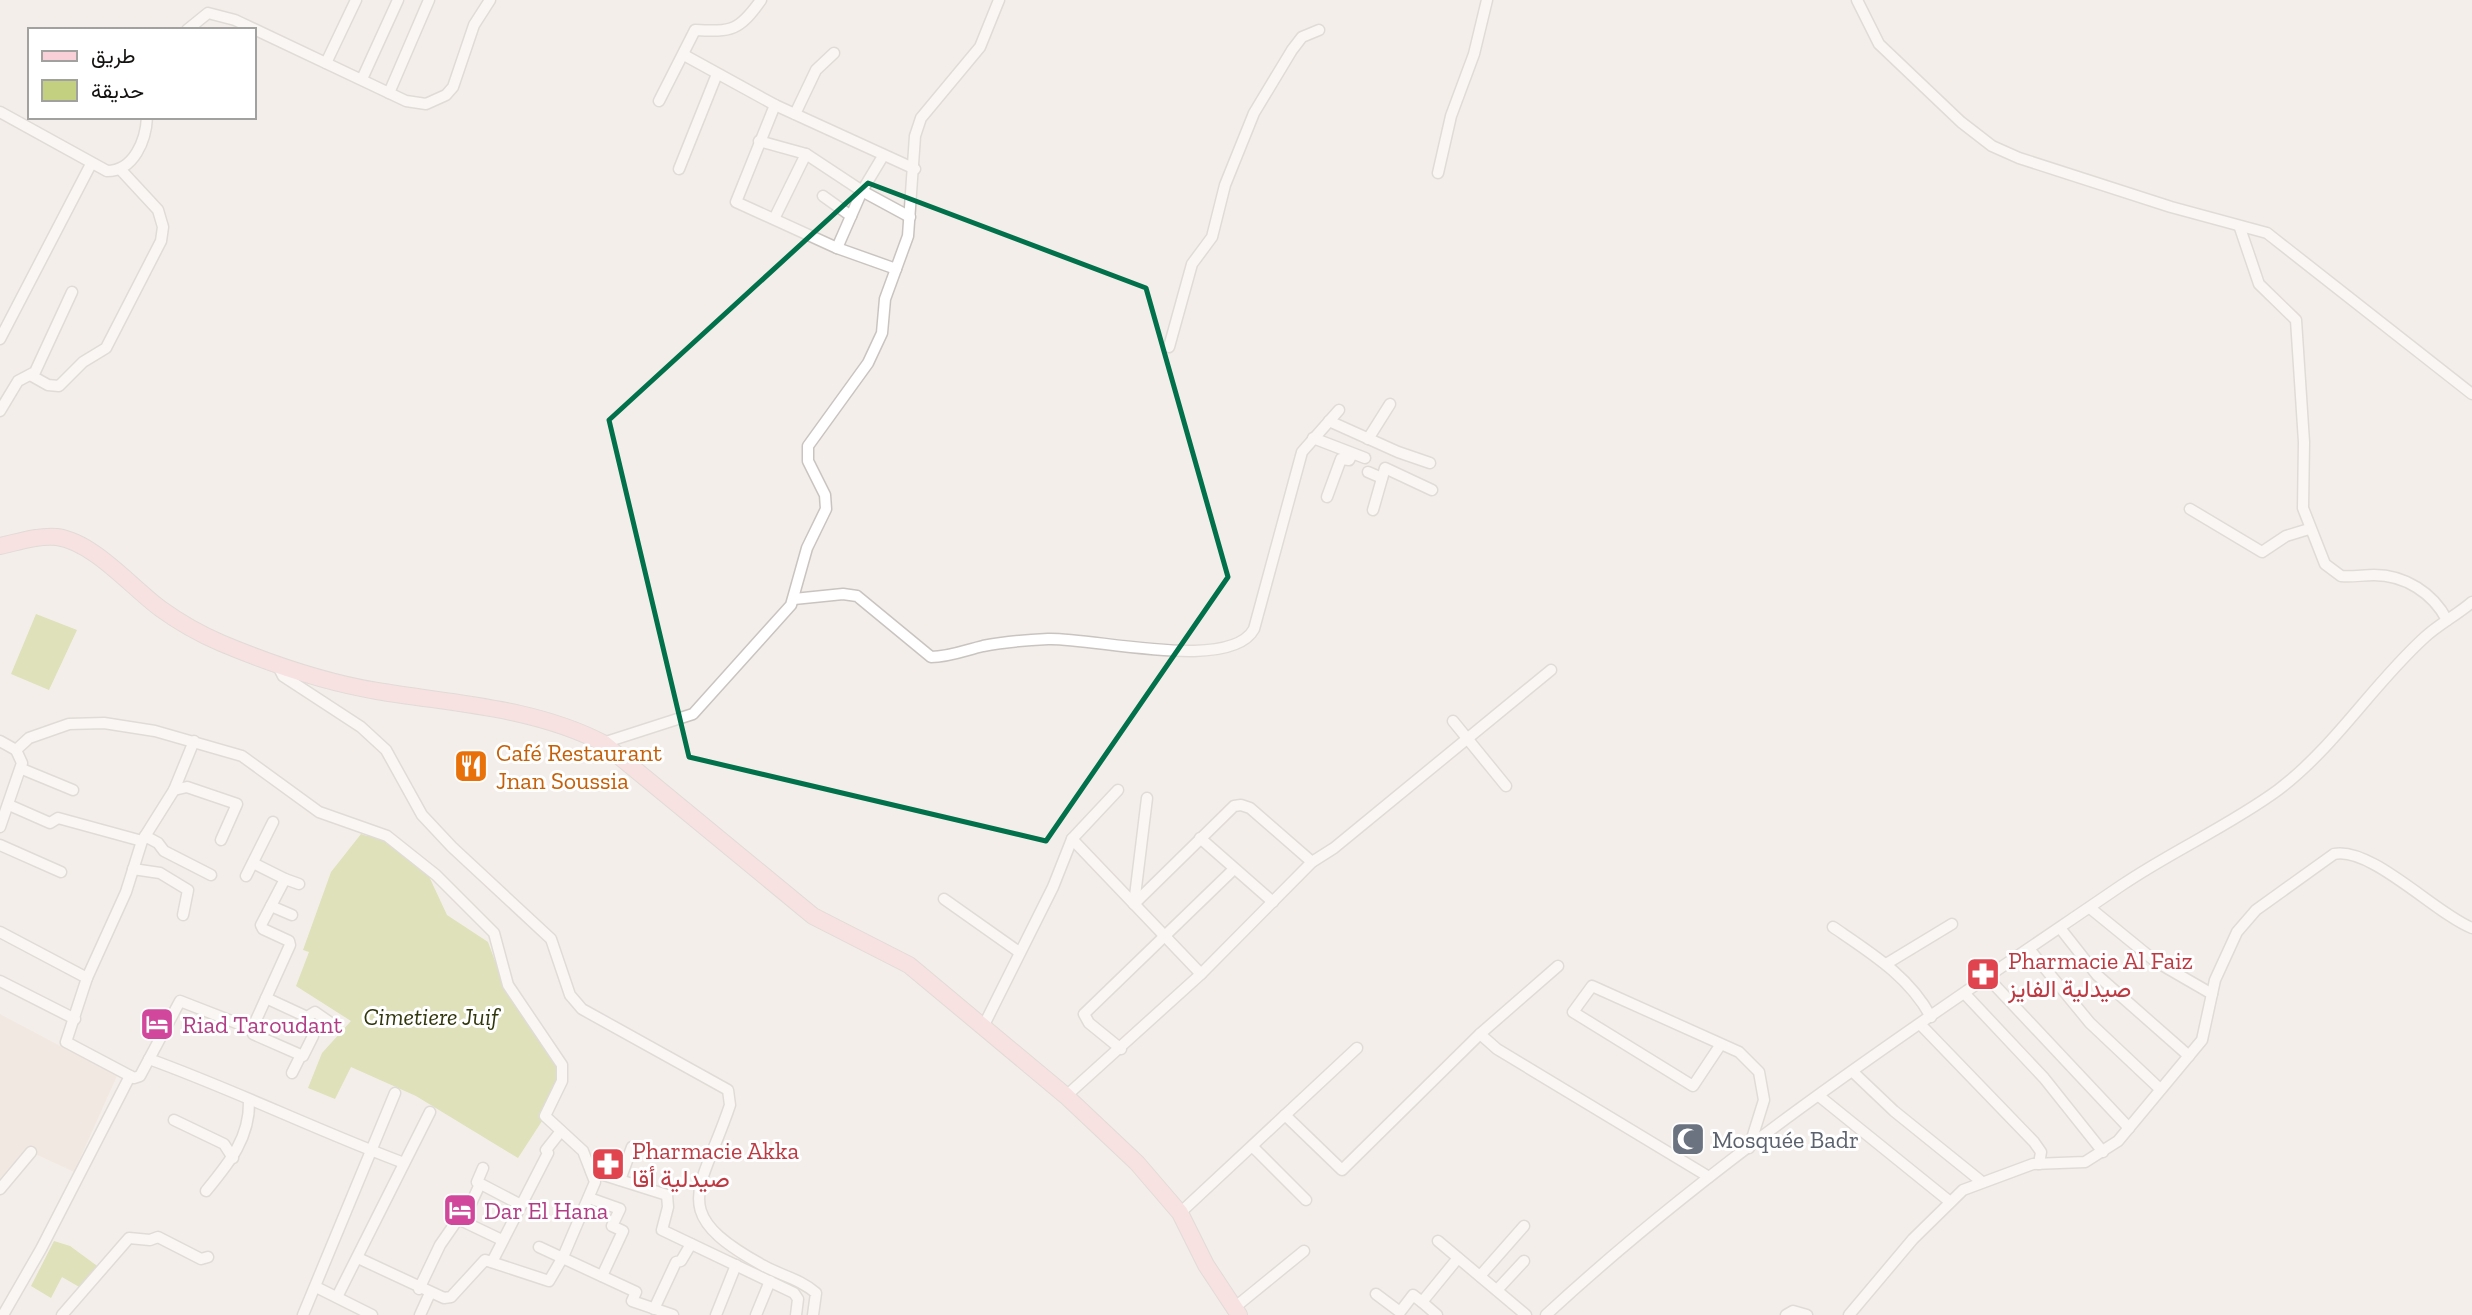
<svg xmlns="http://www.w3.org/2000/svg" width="2472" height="1315" font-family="'Zilla Slab',Vazirmatn,serif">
<rect width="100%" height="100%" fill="#f4eeea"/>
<path fill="#ede1d8" d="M 0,1014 L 117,1076 L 74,1172 L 31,1152 L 0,1195 Z"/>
<g fill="#c3d07f">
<path d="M 36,614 L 77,630 L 49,690 L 11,674 Z"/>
<path d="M 370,831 L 426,870 L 447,915 L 488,942 L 504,985 L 561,1074 L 539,1115 L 542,1121 L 518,1158 L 416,1096 L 351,1067 L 335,1099 L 308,1088 L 322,1053 L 351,1021 L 296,986 L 309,952 L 303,950 L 331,872 L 361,834 L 367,836 Z"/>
<path d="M 54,1241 L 70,1246 L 100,1268 L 81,1288 L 62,1277 L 51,1298 L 31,1286 Z"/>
</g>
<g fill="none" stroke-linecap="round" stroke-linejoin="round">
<g stroke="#c9c4c0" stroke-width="13">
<g id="minor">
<path d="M 1857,0 L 1879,44 L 1961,122 L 1992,146 L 2019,158 L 2171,207 L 2267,233 L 2472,394"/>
<path d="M 187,30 L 208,13 L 235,20 L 406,101 L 426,104 L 446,95 L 453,87 L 474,25 L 490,0"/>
<path d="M 684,55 L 775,105 L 915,169"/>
<path d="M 326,63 L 356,0"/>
<path d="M 362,79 L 398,0"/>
<path d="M 389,93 L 429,0"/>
<path d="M 659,101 L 695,30 C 732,32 739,31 761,0"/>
<path d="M 775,105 L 736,202 L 837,248 L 896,269"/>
<path d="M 0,112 L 107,171 C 134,171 146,140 147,117"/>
<path d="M 795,114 L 816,70 L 834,53"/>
<path d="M 759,141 L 806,154 L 862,191 L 910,217"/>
<path d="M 679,169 L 717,74"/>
<path d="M 1438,173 L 1451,116 L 1474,54 L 1487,0"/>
<path d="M 823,196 L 851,216"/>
<path d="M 775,217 L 806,154"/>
<path d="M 2240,228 L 2259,284 L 2296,320 L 2304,442 L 2303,508 L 2325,564 L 2341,576 C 2352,577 2363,575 2374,575 C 2405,575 2433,593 2447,620"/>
<path d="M 837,248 L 862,191 L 883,156"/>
<path d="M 0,339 L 91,164"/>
<path d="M 1169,347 L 1192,264 L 1212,237 L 1225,185 L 1254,113 L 1292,50 L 1302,37 L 1319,30"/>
<path d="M 32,376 L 48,385 L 59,386 L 83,362 L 106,348 L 161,241 L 163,227 L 158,210 L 120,169"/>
<path d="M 0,411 L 18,381 L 35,372 L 72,292"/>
<path d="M 1329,421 L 1398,452 L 1430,463"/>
<path d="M 1313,438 L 1365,458"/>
<path d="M 1368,439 L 1390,404"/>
<path d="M 1368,472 L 1382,478"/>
<path d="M 1327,497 L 1341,459 L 1349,460 L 1352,454"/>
<path d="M 2190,509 L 2262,552 L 2286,536 L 2309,529"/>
<path d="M 1373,510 L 1385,468 L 1432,490"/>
<path d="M 794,599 L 843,594 L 857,596 L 931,657 C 949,657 966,650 983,646 C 1004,642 1027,640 1048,639 C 1092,637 1230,673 1254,629 L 1302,452 L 1339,410"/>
<path d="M 278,666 L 283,676 L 361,727 L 386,750 L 422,815 L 452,847 L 551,939 L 570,995 L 582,1009 L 728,1090 L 730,1105 C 701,1192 665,1212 764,1266 C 782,1276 800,1279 816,1293 L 813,1315"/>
<path d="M 1453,721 L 1506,786"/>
<path d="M 0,741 L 16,750 L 22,763 L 0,827"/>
<path d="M 603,743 L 693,714 L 791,605 L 807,548 L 826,509 L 825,495 L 808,461 L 808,446 L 868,363 L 882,333 L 885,299 L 908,236 L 915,136 L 921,118 L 980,47 L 999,0"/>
<path d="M 16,750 L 29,738 L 69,724 L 104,723 L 155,731 L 242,756 L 319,812 L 387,836 L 436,875 L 494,933 L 508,985 L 562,1065 L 562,1081 L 545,1116 L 583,1151 L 595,1182 L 563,1257 L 549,1281 L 485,1260 L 451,1297 L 444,1298 L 358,1258"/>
<path d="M 22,769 L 73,790"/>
<path d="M 174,790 L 187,787 L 237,804 L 221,840"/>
<path d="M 9,805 L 50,823 L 58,818 L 142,841"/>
<path d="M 145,836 L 158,843 L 164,851 L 211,875"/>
<path d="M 1200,838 L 1273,902"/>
<path d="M 1072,839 L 1201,974"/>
<path d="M 0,845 L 61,872"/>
<path d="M 253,863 L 285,879"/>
<path d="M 133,869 L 160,873 L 188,890 L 183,915"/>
<path d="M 246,876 L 273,822"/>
<path d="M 944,899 L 1019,952"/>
<path d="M 1134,904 L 1234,806 L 1241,805 L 1250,808 L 1312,862"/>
<path d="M 1134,904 L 1147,798"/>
<path d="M 271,906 L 292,915"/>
<path d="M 2090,908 L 2155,961 L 2212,994"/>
<path d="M 1833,927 C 1871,953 1909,976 1931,1017"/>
<path d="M 2060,928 L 2097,975 L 2189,1056"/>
<path d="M 0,932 L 87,978 L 66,1042 L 134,1078 L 140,1076 L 180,1001 L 252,1029 L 253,1034 L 303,1056 L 313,1036"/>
<path d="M 2029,949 L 2090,1023 L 2160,1089"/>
<path d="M 1886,964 L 1952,924"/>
<path d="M 87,978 L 126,892 L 142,841 L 174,790 L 194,741"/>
<path d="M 1988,978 L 2129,1128"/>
<path d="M 0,981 L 75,1019"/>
<path d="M 1965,994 L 2044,1078 L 2103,1152"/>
<path d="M 266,998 L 307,1017 L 315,1012 L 335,1026"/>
<path d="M 1921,1025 L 2034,1142 L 2041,1152 L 2039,1164"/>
<path d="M 983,1027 L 1053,887 L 1072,839 L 1118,790"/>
<path d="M 252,1029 L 290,945 L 289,941 L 263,929 L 261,925 L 285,879 L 299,884"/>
<path d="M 1480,1034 L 1497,1049 L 1709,1177"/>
<path d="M 1721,1044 L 1693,1086 L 1573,1012 L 1592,986 L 1739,1052 L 1759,1072 L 1764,1100 L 1749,1148"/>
<path d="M 1121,1049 L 1089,1023 L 1084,1014 L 1234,869"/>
<path d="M 149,1059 C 235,1090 318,1131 404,1163"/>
<path d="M 1853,1072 L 1894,1111 L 1982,1182"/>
<path d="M 292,1073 L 301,1055"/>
<path d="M 1066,1096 L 1201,974 L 1312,862 L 1334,848 L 1551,670"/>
<path d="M 1819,1096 L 1949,1201"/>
<path d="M 1285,1115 L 1342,1170 L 1480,1034 L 1558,966"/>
<path d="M 174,1120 L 224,1144 L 233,1158"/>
<path d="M 1253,1147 L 1306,1200"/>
<path d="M 483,1168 L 477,1182 L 521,1205"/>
<path d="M 591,1171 L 667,1195 L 668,1207 L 662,1230 L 794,1293 L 798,1299 L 796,1315"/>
<path d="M 620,1180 L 632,1147"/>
<path d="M 0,1189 L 31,1152"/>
<path d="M 206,1191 C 229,1163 250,1138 249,1101"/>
<path d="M 589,1198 L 620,1209 L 612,1226 L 623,1231 L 602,1276"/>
<path d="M 1180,1213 L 1357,1048"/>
<path d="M 463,1221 L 480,1184"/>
<path d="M 1438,1241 L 1526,1315"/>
<path d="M 539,1247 L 636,1292 L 632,1301 L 673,1315"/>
<path d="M 492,1262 L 548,1153 L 546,1150 L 561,1131"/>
<path d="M 1480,1276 L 1524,1226"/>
<path d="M 316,1287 L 372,1315"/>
<path d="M 419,1289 L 440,1245 L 458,1219 L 502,1240"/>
<path d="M 1497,1290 L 1524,1261"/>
<path d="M 1376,1294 L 1400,1312 L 1413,1295 L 1422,1302"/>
<path d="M 337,1297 L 430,1112"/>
<path d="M 1234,1308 L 1304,1251"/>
<path d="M 654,1309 L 676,1262 L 681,1261 L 691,1244"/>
<path d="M 3,1315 L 41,1249 L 130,1076"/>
<path d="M 62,1315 L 129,1238 L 150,1240 L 158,1237 L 201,1259 L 208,1257"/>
<path d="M 303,1315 L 395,1093"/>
<path d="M 420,1315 L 430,1293"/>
<path d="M 716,1315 L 736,1265"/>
<path d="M 756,1315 L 770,1281"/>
<path d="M 1437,1315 L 1422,1302 L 1458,1258"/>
<path d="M 1546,1315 C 1721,1153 1924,1020 2122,885 C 2172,851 2229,826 2278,790 C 2335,747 2372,685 2425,637 C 2439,624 2457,615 2472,602"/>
<path d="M 1786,1315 L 1793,1311 L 1807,1315"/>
<path d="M 1849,1315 L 1913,1239 L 1963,1190 L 2033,1164 L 2085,1162 L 2118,1141 L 2202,1040 L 2215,980 L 2237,932 L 2256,910 L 2334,854 C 2371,846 2436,914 2472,928"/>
</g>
</g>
<g stroke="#c9c4c0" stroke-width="18">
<path id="secondary" d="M 0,546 C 18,542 39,535 57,537 C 94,542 132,588 161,609 C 179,622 200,634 221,643 C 271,664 323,682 377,691 C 454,704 533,707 603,743 L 813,916 L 909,965 L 1066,1096 L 1137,1163 L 1180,1213 L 1206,1265 L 1239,1315"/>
</g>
<use href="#minor" stroke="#fff" stroke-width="10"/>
<use href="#secondary" stroke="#fad0d8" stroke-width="16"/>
</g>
<path d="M0 0H2472V1315H0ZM 868,183 L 1146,288 L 1228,577 L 1046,841 L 689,757 L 609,420 Z" fill="#f4eeea" fill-opacity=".55" fill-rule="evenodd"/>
<path fill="none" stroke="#00714a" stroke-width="5" stroke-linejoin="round" d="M 868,183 L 1146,288 L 1228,577 L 1046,841 L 689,757 L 609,420 Z"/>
<defs>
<g id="restaurant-square" transform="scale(1.75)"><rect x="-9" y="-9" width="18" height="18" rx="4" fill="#e8710a" stroke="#fff"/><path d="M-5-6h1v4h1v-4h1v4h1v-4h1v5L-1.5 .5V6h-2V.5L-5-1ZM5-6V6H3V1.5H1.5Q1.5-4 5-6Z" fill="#fff"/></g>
<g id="pharmacy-square" transform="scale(1.75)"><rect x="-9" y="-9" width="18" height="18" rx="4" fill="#e0444e" stroke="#fff"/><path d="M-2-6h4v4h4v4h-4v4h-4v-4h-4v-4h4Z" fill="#fff"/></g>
<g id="hotel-square" transform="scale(1.75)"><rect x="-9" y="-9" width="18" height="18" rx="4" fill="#d1479c" stroke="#fff"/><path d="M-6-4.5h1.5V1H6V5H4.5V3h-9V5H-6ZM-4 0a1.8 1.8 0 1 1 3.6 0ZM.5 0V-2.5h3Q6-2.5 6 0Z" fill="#fff"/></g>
<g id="mosque-square" transform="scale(1.75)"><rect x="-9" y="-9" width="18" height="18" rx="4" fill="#6b7280" stroke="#fff"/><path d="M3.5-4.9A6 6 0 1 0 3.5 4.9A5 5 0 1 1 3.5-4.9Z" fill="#fff"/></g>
</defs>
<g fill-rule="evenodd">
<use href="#restaurant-square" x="471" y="766"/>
<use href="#pharmacy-square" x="1983" y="974"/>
<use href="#hotel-square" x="157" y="1024"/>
<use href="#mosque-square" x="1688" y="1139"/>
<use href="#pharmacy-square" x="608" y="1164"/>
<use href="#hotel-square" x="460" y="1210"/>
</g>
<g text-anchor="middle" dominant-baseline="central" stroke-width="6" stroke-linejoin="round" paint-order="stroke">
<g font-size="24" fill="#c56008" stroke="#fff" text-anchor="start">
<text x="496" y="752">Café Restaurant<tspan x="496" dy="28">Jnan Soussia</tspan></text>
</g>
<g font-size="24" fill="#be3a42" stroke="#fff" text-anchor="start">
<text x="2008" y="960">Pharmacie Al Faiz<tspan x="2008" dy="28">صيدلية الفايز</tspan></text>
<text x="632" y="1150">Pharmacie Akka<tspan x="632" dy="28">صيدلية أقا</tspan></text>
</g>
<g font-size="24" font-style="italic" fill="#31360b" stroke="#fff">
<text x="431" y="1016">Cimetiere Juif</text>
</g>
<g font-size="24" fill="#b23c85" stroke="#fff" text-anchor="start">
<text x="182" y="1024">Riad Taroudant</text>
<text x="484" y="1210">Dar El Hana</text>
</g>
<g font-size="24" fill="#5b616d" stroke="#fff" text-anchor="start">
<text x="1712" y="1139">Mosquée Badr</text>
</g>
</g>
<rect x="28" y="28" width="228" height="91" fill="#ffffff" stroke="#a1a1a0" stroke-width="2"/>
<rect x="42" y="51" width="35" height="10" fill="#fad0d8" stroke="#a1a1a0" stroke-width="2"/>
<text x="91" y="63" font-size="21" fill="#151312">طريق</text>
<rect x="42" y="80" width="35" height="21" fill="#c3d07f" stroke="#a1a1a0" stroke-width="2"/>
<text x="91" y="98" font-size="21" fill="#151312">حديقة</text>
</svg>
